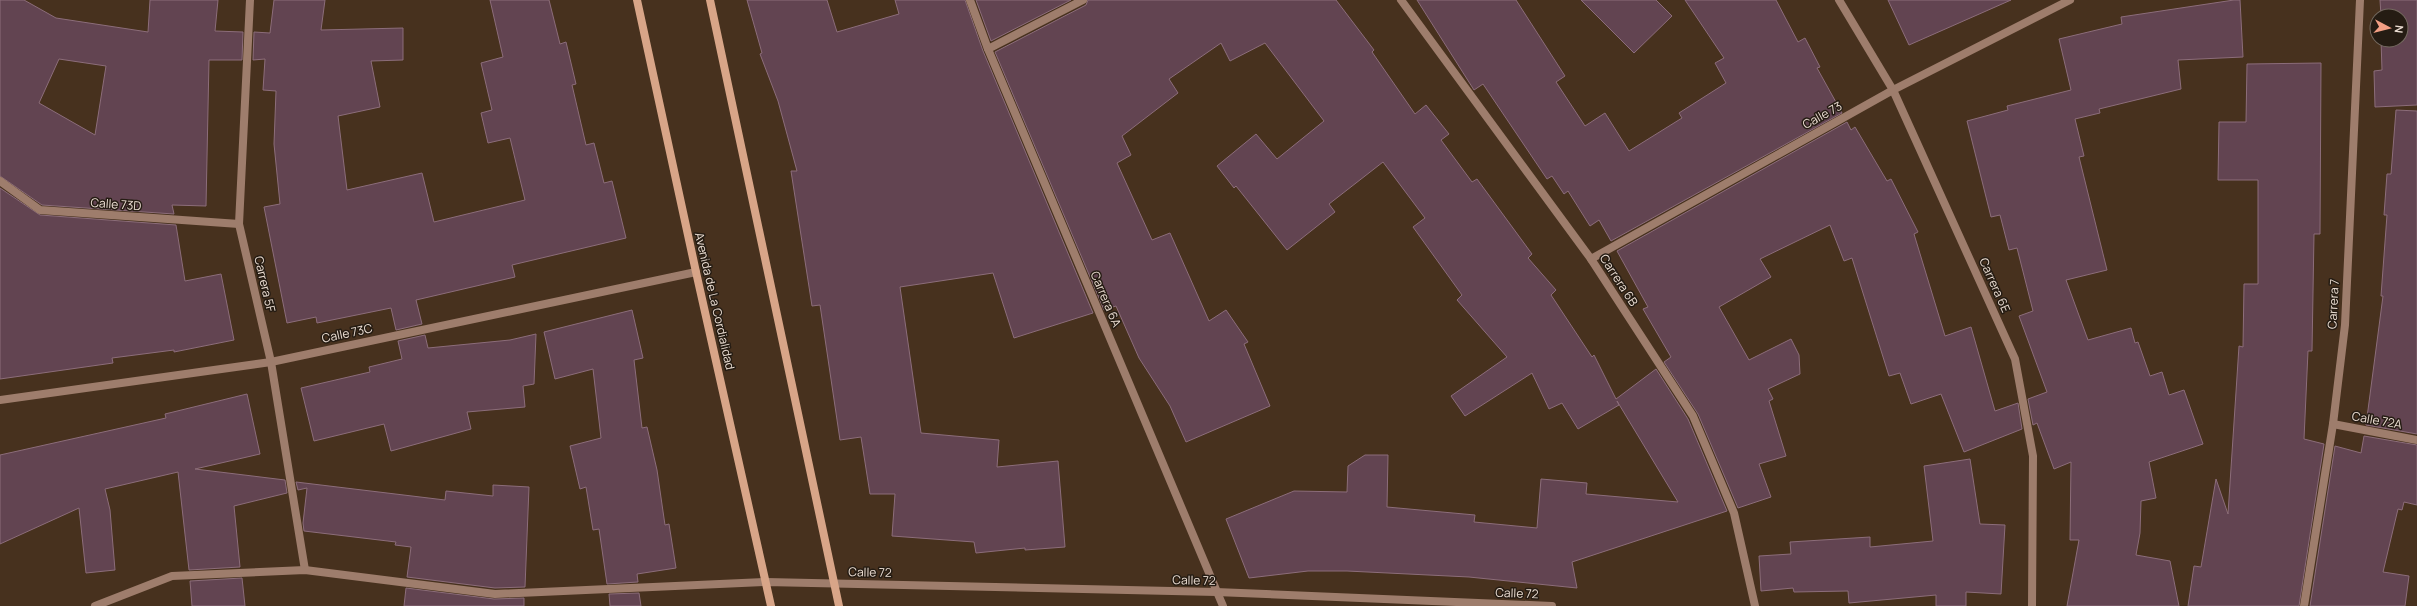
<svg xmlns="http://www.w3.org/2000/svg" width="2417" height="606" font-family="Manrope,sans-serif">
<rect width="100%" height="100%" fill="#47311e"/>
<g fill="#624451" stroke="#8c6d7a" fill-rule="evenodd">
<path d="M 0,0 L 24,0 L 56,18 L 148,32 L 150,0 L 218,0 L 215,31 L 243,32 L 242,60 L 209,60 L 206,206 L 172,205 L 174,214 L 42,205 L 0,176 ZM 59,59 L 106,66 L 95,135 L 39,103 Z"/>
<path d="M 274,0 L 325,0 L 321,30 L 403,28 L 403,60 L 371,61 L 380,107 L 338,116 L 347,190 L 422,173 L 434,222 L 525,200 L 510,138 L 488,143 L 481,113 L 492,110 L 481,63 L 503,57 L 490,0 L 549,0 L 560,44 L 566,42 L 576,84 L 572,85 L 586,145 L 594,143 L 604,183 L 612,181 L 626,238 L 512,265 L 515,277 L 416,300 L 422,324 L 396,330 L 391,308 L 317,323 L 316,317 L 287,323 L 264,207 L 280,204 L 274,144 L 276,91 L 263,90 L 265,59 L 253,60 L 254,32 L 270,33 Z"/>
<path d="M 747,0 L 827,0 L 837,32 L 899,14 L 895,0 L 965,0 L 983,51 L 1093,313 L 1014,338 L 993,273 L 900,287 L 921,433 L 999,440 L 997,467 L 1058,461 L 1065,547 L 1025,550 L 1025,548 L 976,553 L 974,542 L 892,536 L 895,494 L 870,494 L 861,437 L 840,440 L 820,305 L 812,306 L 791,171 L 797,171 L 778,101 L 760,54 L 762,53 Z"/>
<path d="M 976,0 L 1071,0 L 991,41 Z"/>
<path d="M 1088,0 L 1336,0 L 1374,50 L 1372,52 L 1415,114 L 1426,105 L 1449,134 L 1441,140 L 1472,182 L 1477,179 L 1532,254 L 1528,258 L 1556,290 L 1551,295 L 1592,357 L 1594,355 L 1616,399 L 1656,369 L 1688,419 L 1727,511 L 1572,562 L 1577,588 L 1469,577 L 1347,571 L 1308,571 L 1249,578 L 1226,519 L 1294,491 L 1347,492 L 1348,466 L 1365,455 L 1388,455 L 1387,507 L 1475,515 L 1474,522 L 1537,528 L 1541,479 L 1587,483 L 1586,494 L 1678,502 L 1617,401 L 1619,405 L 1578,429 L 1562,403 L 1549,409 L 1532,373 L 1465,416 L 1451,396 L 1507,357 L 1457,300 L 1462,295 L 1413,227 L 1425,218 L 1383,162 L 1329,204 L 1335,212 L 1287,250 L 1236,186 L 1234,188 L 1217,166 L 1256,134 L 1277,159 L 1324,121 L 1265,43 L 1230,61 L 1221,43 L 1169,79 L 1178,93 L 1122,136 L 1131,155 L 1117,163 L 1152,240 L 1170,233 L 1209,321 L 1226,310 L 1248,342 L 1244,344 L 1270,406 L 1186,442 L 1170,406 L 1139,358 L 1116,306 L 1104,310 L 995,52 L 1086,5 Z"/>
<path d="M 1417,0 L 1516,0 L 1565,76 L 1556,82 L 1585,126 L 1605,113 L 1629,151 L 1682,118 L 1679,113 L 1726,83 L 1715,63 L 1724,58 L 1685,0 L 1776,0 L 1798,42 L 1805,38 L 1820,67 L 1817,68 L 1842,113 L 1611,241 L 1599,220 L 1590,226 L 1568,191 L 1564,194 L 1552,176 L 1547,179 L 1483,84 L 1474,90 Z"/>
<path d="M 1581,0 L 1656,0 L 1672,16 L 1634,53 Z"/>
<path d="M 1888,0 L 2011,0 L 1909,45 Z"/>
<path d="M 2234,0 L 2240,0 L 2243,57 L 2178,60 L 2181,89 L 2099,109 L 2100,113 L 2075,119 L 2084,156 L 2079,157 L 2107,270 L 2066,280 L 2088,340 L 2131,328 L 2135,343 L 2138,342 L 2150,376 L 2162,372 L 2169,395 L 2184,390 L 2203,444 L 2149,462 L 2156,498 L 2141,501 L 2140,533 L 2136,555 L 2170,561 L 2179,606 L 2067,606 L 2079,540 L 2070,540 L 2071,462 L 2054,469 L 2037,423 L 2033,425 L 2028,399 L 2047,392 L 2019,316 L 2033,311 L 2017,248 L 2009,250 L 2000,215 L 1991,217 L 1967,121 L 2008,110 L 2007,106 L 2071,90 L 2059,39 L 2122,24 L 2121,17 Z"/>
<path d="M 2380,0 L 2417,0 L 2417,105 L 2375,107 L 2374,71 L 2382,70 L 2381,40 L 2401,40 L 2401,16 L 2381,16 Z"/>
<path d="M 2321,63 L 2320,234 L 2314,234 L 2312,351 L 2308,351 L 2304,439 L 2324,444 L 2299,606 L 2188,606 L 2194,566 L 2201,567 L 2216,479 L 2228,514 L 2239,346 L 2243,347 L 2244,284 L 2258,284 L 2258,180 L 2218,180 L 2219,122 L 2246,122 L 2247,64 Z"/>
<path d="M 2396,110 L 2417,111 L 2417,434 L 2366,425 L 2383,296 L 2381,296 L 2387,215 L 2384,215 L 2387,174 L 2391,174 Z"/>
<path d="M 1847,122 L 1851,130 L 1855,127 L 1887,181 L 1891,179 L 1918,232 L 1914,234 L 1945,336 L 1971,327 L 1995,411 L 2018,403 L 2022,429 L 1964,452 L 1941,394 L 1911,404 L 1900,373 L 1889,376 L 1852,258 L 1844,261 L 1830,225 L 1760,259 L 1771,277 L 1719,307 L 1749,360 L 1791,339 L 1799,355 L 1800,374 L 1768,389 L 1773,399 L 1769,401 L 1786,456 L 1759,464 L 1771,497 L 1738,508 L 1698,414 L 1664,362 L 1671,357 L 1643,309 L 1648,307 L 1617,251 Z"/>
<path d="M 0,188 L 40,215 L 176,225 L 185,281 L 221,274 L 234,340 L 174,352 L 174,350 L 112,358 L 113,363 L 0,379 Z"/>
<path d="M 632,310 L 643,358 L 634,360 L 642,428 L 647,427 L 657,470 L 665,525 L 669,524 L 676,568 L 637,574 L 638,582 L 607,584 L 599,529 L 593,530 L 586,487 L 580,489 L 570,446 L 601,438 L 593,369 L 555,379 L 544,332 Z"/>
<path d="M 536,334 L 534,384 L 523,386 L 525,407 L 467,412 L 471,429 L 391,451 L 384,424 L 314,441 L 301,388 L 370,372 L 369,367 L 402,359 L 398,341 L 425,335 L 428,348 L 510,340 Z"/>
<path d="M 247,394 L 260,454 L 195,469 L 285,480 L 287,493 L 234,506 L 240,567 L 189,570 L 178,472 L 105,489 L 110,510 L 115,570 L 86,573 L 79,508 L 0,544 L 0,455 L 166,418 L 165,414 Z"/>
<path d="M 2364,436 L 2417,445 L 2417,505 L 2404,502 L 2402,510 L 2398,509 L 2383,572 L 2409,576 L 2405,606 L 2310,606 L 2335,446 L 2361,453 Z"/>
<path d="M 1970,459 L 1980,524 L 2005,525 L 2001,594 L 1966,592 L 1966,606 L 1936,606 L 1936,595 L 1849,603 L 1848,591 L 1794,592 L 1793,588 L 1761,591 L 1759,556 L 1791,554 L 1790,542 L 1870,537 L 1870,547 L 1933,541 L 1924,466 Z"/>
<path d="M 296,482 L 445,500 L 446,491 L 493,496 L 493,485 L 529,487 L 525,587 L 495,588 L 407,577 L 411,547 L 395,545 L 396,542 L 304,531 L 303,523 L 307,488 L 298,490 Z"/>
<path d="M 242,578 L 245,606 L 192,606 L 190,581 Z"/>
<path d="M 406,588 L 494,599 L 524,598 L 524,606 L 404,606 Z"/>
<path d="M 639,593 L 641,606 L 610,606 L 609,594 Z"/>
</g>
<g fill="none" stroke-linecap="round" stroke-linejoin="round">
<g stroke="#9e7d6c" stroke-width="8">
<path d="M 250,0 L 239,224 L 271,362 L 305,570"/>
<path d="M 970,0 L 988,49 L 1223,606"/>
<path d="M 1401,0 L 1591,259 L 1693,416 L 1734,513 L 1755,606"/>
<path d="M 1839,0 L 1893,90 L 2015,359 L 2033,456 L 2032,606"/>
<path d="M 988,49 L 1083,0"/>
<path d="M 0,181 L 40,210 L 239,224"/>
<path d="M 1591,259 L 1893,90 L 2070,0"/>
<path d="M 0,400 L 271,362 L 696,272"/>
<path d="M 2333,424 L 2417,440"/>
<path d="M 95,606 L 172,576 L 305,570 L 495,594 L 766,582 L 1216,592 L 1552,606"/>
<path d="M 2304,606 L 2333,424 L 2345,325 L 2360,0"/>
</g>
<g stroke="#d8a588" stroke-width="8">
<path d="M 637,0 L 696,272 L 771,606"/>
<path d="M 710,0 L 839,606"/>
</g>
</g>
<g text-anchor="middle" dominant-baseline="central" stroke-width="3" stroke-linejoin="round" paint-order="stroke">
<g font-size="12" fill="#ecded3" stroke="#251c13">
<text transform="translate(1822 115) rotate(-29)">Calle 73</text>
<text transform="translate(116 204) rotate(4)">Calle 73D</text>
<text transform="translate(1619 280) rotate(57)">Carrera 6B</text>
<text transform="translate(265 284) rotate(77)">Carrera 5F</text>
<text transform="translate(1995 285) rotate(66)">Carrera 6E</text>
<text transform="translate(1106 299) rotate(67)">Carrera 6A</text>
<text transform="translate(715 301) rotate(77)">Avenida de La Cordialidad</text>
<text transform="translate(2333 304) rotate(-87)">Carrera 7</text>
<text transform="translate(347 333) rotate(-12)">Calle 73C</text>
<text transform="translate(2377 420) rotate(10)">Calle 72A</text>
<text transform="translate(870 572) rotate(1)">Calle 72</text>
<text transform="translate(1194 580) rotate(1)">Calle 72</text>
<text transform="translate(1517 593) rotate(2)">Calle 72</text>
</g>
</g>
<g transform="translate(2389 28) rotate(97)"><circle r="19" fill="#251c13" stroke="#756a60"/>
<path d="M0-3L7 15L0 10L-7 15Z" fill="#f39f84"/>
<text y="-6" font-size="11" font-weight="bold" text-anchor="middle" fill="#ecded3">N</text>
</g>
</svg>
